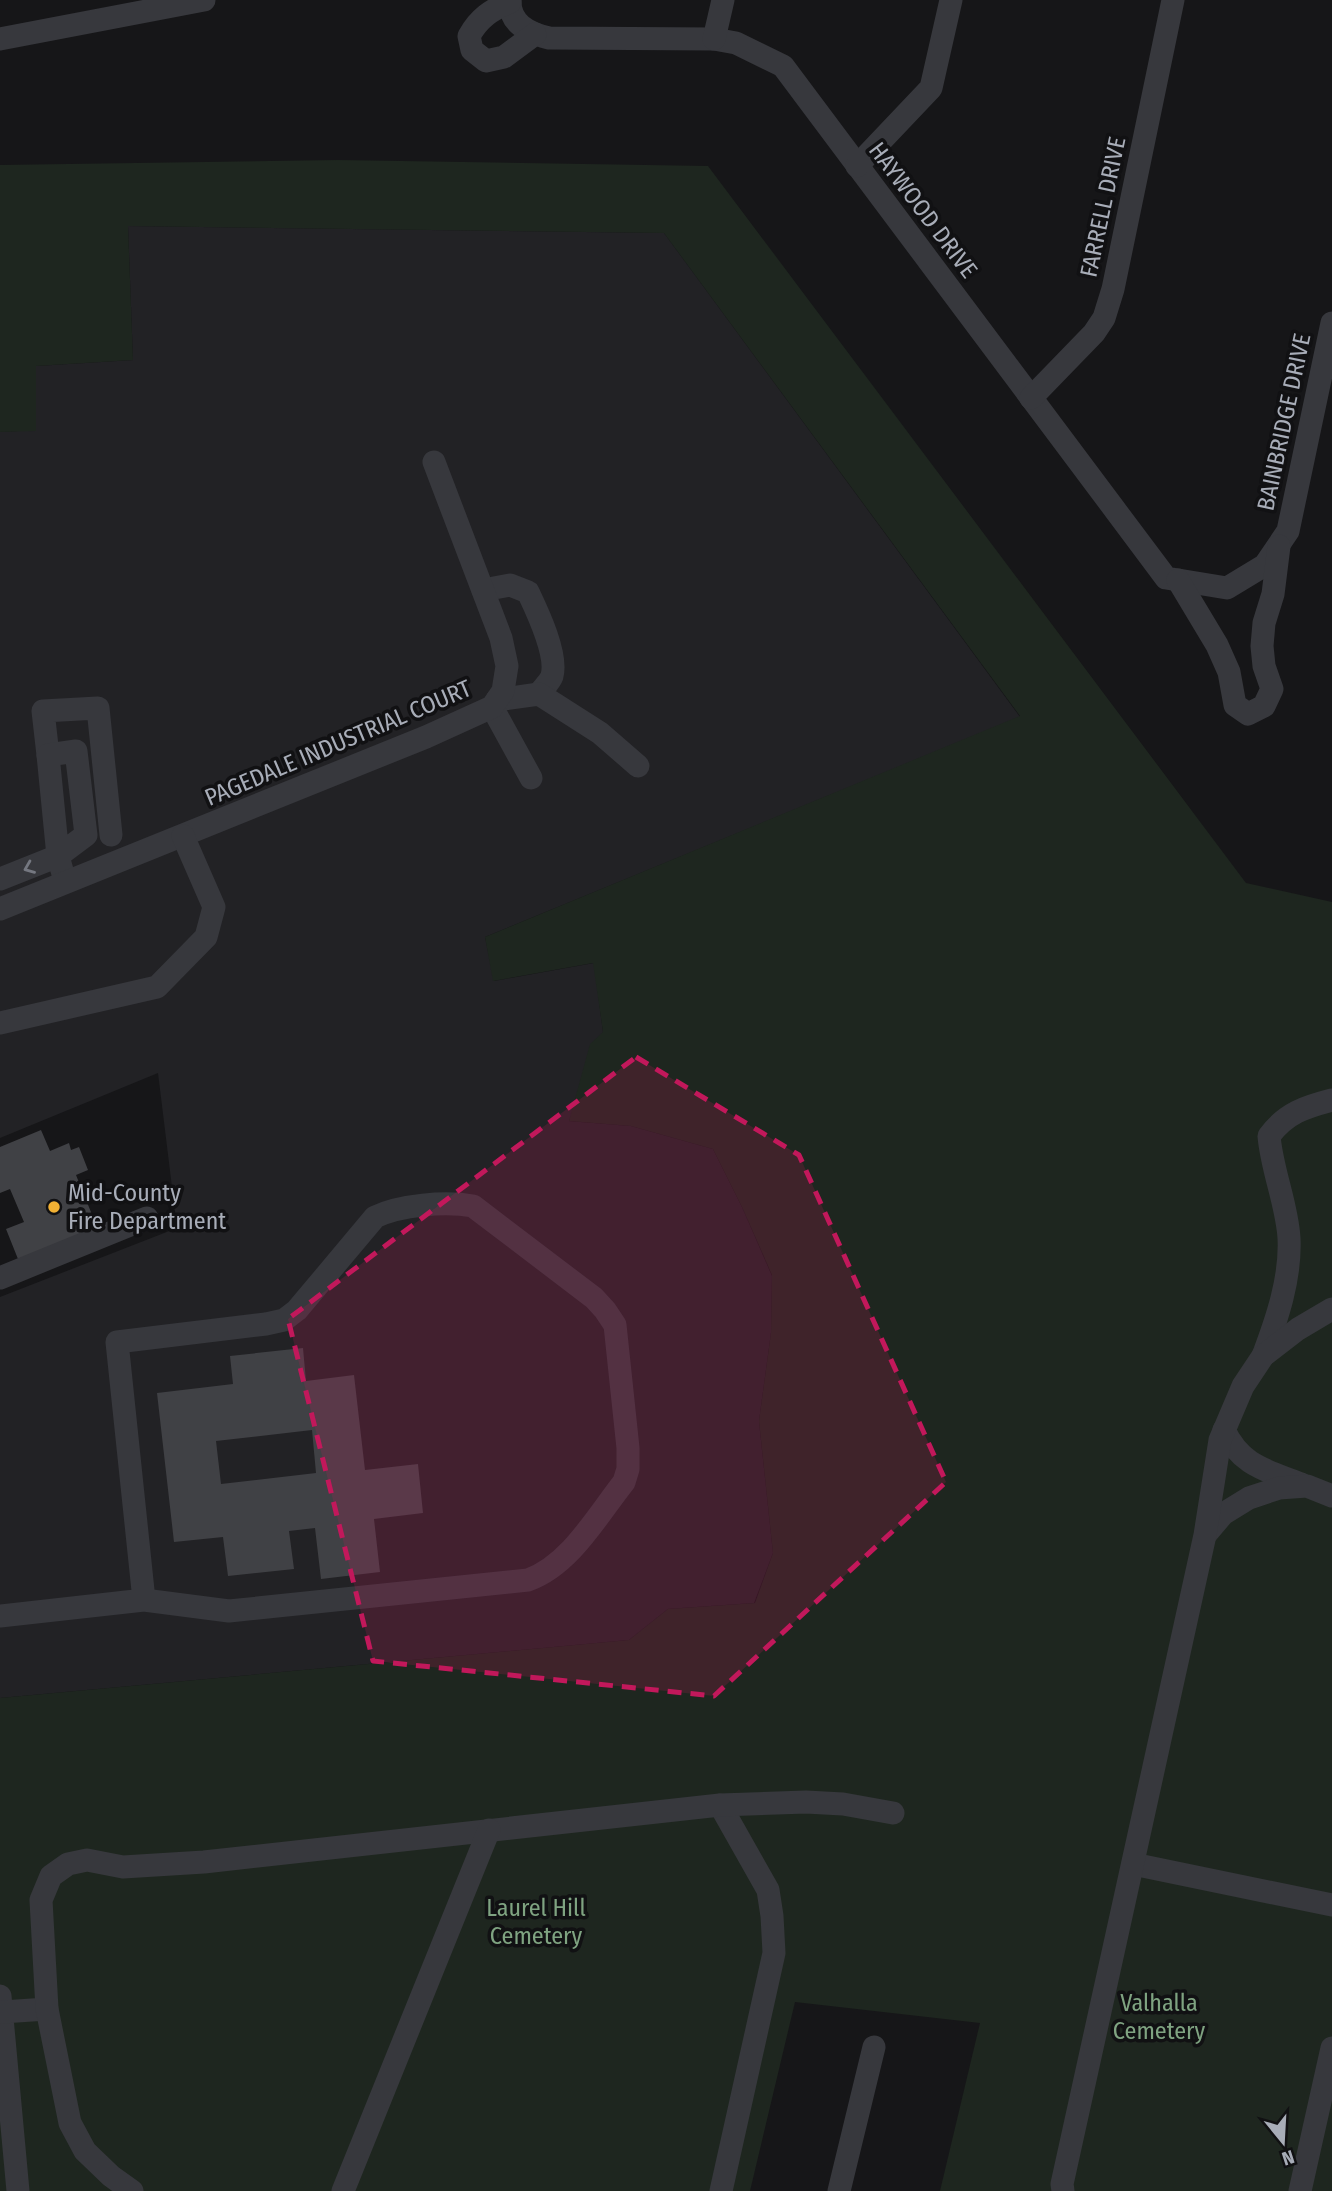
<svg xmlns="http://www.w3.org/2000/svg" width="1332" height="2191" font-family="'Fira Sans Condensed',sans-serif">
<rect width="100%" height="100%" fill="#161618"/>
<path fill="#222225" d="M 128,226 L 664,233 L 1020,717 L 485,937 L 494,981 L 594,963 L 603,1032 L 569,1121 L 631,1126 L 713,1149 L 742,1207 L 772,1276 L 771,1333 L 759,1421 L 773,1553 L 754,1603 L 668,1609 L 629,1640 L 0,1698 L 0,1297 L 177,1228 L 158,1073 L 0,1138 L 0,432 L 36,430 L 36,366 L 133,360 Z"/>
<path fill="#1e261f" d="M 338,160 L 708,166 L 1246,883 L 1332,902 L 1332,2191 L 940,2191 L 980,2023 L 795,2002 L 750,2191 L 0,2191 L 0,1698 L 629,1640 L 668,1609 L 755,1603 L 773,1553 L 759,1421 L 771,1333 L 772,1275 L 742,1207 L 713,1149 L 631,1126 L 569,1121 L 590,1044 L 603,1032 L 593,963 L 493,981 L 485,937 L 1020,716 L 664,233 L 128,226 L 133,360 L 36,366 L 36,431 L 0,432 L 0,165 Z"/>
<g fill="#404145" fill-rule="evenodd">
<path d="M 41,1130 L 50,1151 L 69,1143 L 71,1150 L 79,1147 L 88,1170 L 76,1175 L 99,1232 L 20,1264 L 6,1229 L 24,1222 L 10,1189 L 0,1193 L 0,1147 Z"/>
<path d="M 303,1348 L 306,1381 L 354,1375 L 365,1470 L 418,1464 L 423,1513 L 374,1519 L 380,1572 L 321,1579 L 315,1528 L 289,1531 L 294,1569 L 228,1576 L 223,1537 L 174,1542 L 157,1393 L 233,1384 L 230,1356 ZM 312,1430 L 316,1473 L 221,1484 L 216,1441 Z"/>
</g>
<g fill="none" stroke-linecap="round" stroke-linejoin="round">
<g stroke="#37383d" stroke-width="23">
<path d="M 510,0 C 509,23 528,33 549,38 L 714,39 L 736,43 L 783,66 L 1166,578 L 1227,588 L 1265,565 L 1288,531 L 1332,323"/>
<path d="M 510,2 C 491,10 479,18 469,36 L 472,50 L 486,61 L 504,57 L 535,34"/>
<path d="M 0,39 L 204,0"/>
<path d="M 714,39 L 723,0"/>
<path d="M 857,166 L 931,88 L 951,0"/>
<path d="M 1031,398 L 1094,333 L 1104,318 L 1113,289 L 1173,0"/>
<path d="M 1178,580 L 1217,645 L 1229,672 L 1235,705 L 1248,714 L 1264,706 L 1272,689 L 1264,666 L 1262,646 L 1264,623 L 1273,594 L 1279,546"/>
<path d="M 483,590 L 510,585 L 528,592 C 537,611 558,654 552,676 C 550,682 542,689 539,694"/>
<path d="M 497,700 L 539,694 L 600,733 L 638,766"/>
<path d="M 492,707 L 531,778"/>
<path d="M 48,755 L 43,711 L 98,708 L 111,835"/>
<path d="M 0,879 L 58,856 L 86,835 L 76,751 L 48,755 L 58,856 L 65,881"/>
<path d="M 0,909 L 426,737 L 492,707 L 503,691 L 507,666 L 501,638 L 434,462"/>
<path d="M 0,1023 L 157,987 L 206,937 L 214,907 L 183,836"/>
<path d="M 0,1278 L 147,1218"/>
<path d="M 1263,1356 C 1277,1319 1291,1278 1289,1238 C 1287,1204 1272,1171 1269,1136 C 1286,1113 1305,1107 1332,1100"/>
<path d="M 1224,1430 C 1241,1466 1266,1470 1301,1484"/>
<path d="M 1206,1534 L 1223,1514 L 1249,1498 L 1279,1488 L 1307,1486 L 1332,1496"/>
<path d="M 0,1616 L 144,1600 L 229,1611 L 528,1580 C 570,1565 597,1516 624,1482 L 628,1469 L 628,1448 L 615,1325 L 605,1310 L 594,1298 L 473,1206 C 445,1201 400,1205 375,1217 L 297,1310 L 284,1320 L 266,1324 L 117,1342 L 144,1600"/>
<path d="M 720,1805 L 768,1890 L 772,1916 L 774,1953 L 721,2191"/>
<path d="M 1133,1864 L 1332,1905"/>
<path d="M 0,1996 L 18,2191"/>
<path d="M 2,2012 L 47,2009"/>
<path d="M 132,2191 L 111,2176 L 85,2151 L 70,2123 L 47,2009 L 41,1900 L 51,1876 L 68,1864 L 87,1860 L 123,1867 L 204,1862 L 720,1805 L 806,1802 L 843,1804 L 893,1813"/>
<path d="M 343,2191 L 489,1830"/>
<path d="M 839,2191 L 874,2047"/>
<path d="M 1063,2191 L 1062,2184 L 1205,1535 L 1220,1440 L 1243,1386 L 1263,1356 L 1298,1329 L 1332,1309"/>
<path d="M 1300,2191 L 1332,2048"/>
</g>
</g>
<defs><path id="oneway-chevron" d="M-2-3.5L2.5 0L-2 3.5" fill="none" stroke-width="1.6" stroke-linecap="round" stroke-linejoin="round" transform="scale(1.75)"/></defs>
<use stroke="#757881" href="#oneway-chevron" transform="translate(29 868) rotate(158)"/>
<path fill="#c2185b" fill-opacity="0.2" stroke="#c2185b" stroke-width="5" stroke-dasharray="14 9" stroke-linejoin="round" d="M 636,1057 L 799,1155 L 946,1482 L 714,1696 L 373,1661 L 288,1319 Z"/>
<circle fill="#f2b134" stroke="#111113" stroke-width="2.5" cx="54" cy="1207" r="7"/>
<g text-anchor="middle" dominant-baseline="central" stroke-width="7" stroke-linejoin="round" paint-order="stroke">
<g font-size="24" fill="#a8adb8" stroke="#111113">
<text transform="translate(1103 207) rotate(-78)">FARRELL DRIVE</text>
<text transform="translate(923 210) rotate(53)">HAYWOOD DRIVE</text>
<text transform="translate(1284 422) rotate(-78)">BAINBRIDGE DRIVE</text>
<text transform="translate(338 743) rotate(-23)">PAGEDALE INDUSTRIAL COURT</text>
</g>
<g font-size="24" fill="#a8adb8" stroke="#111113" text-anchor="start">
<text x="68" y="1193">Mid-County<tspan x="68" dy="28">Fire Department</tspan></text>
</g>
<g font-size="24" fill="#7fa381" stroke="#111113">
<text x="536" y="1908">Laurel Hill<tspan x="536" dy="28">Cemetery</tspan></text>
<text x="1159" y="2003">Valhalla<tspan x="1159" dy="28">Cemetery</tspan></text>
</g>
</g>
<g transform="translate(1283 2142) rotate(162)" stroke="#111113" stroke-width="5" paint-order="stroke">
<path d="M0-5L12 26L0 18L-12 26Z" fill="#a8adb8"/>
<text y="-10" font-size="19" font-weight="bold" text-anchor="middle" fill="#a8adb8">N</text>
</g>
</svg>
